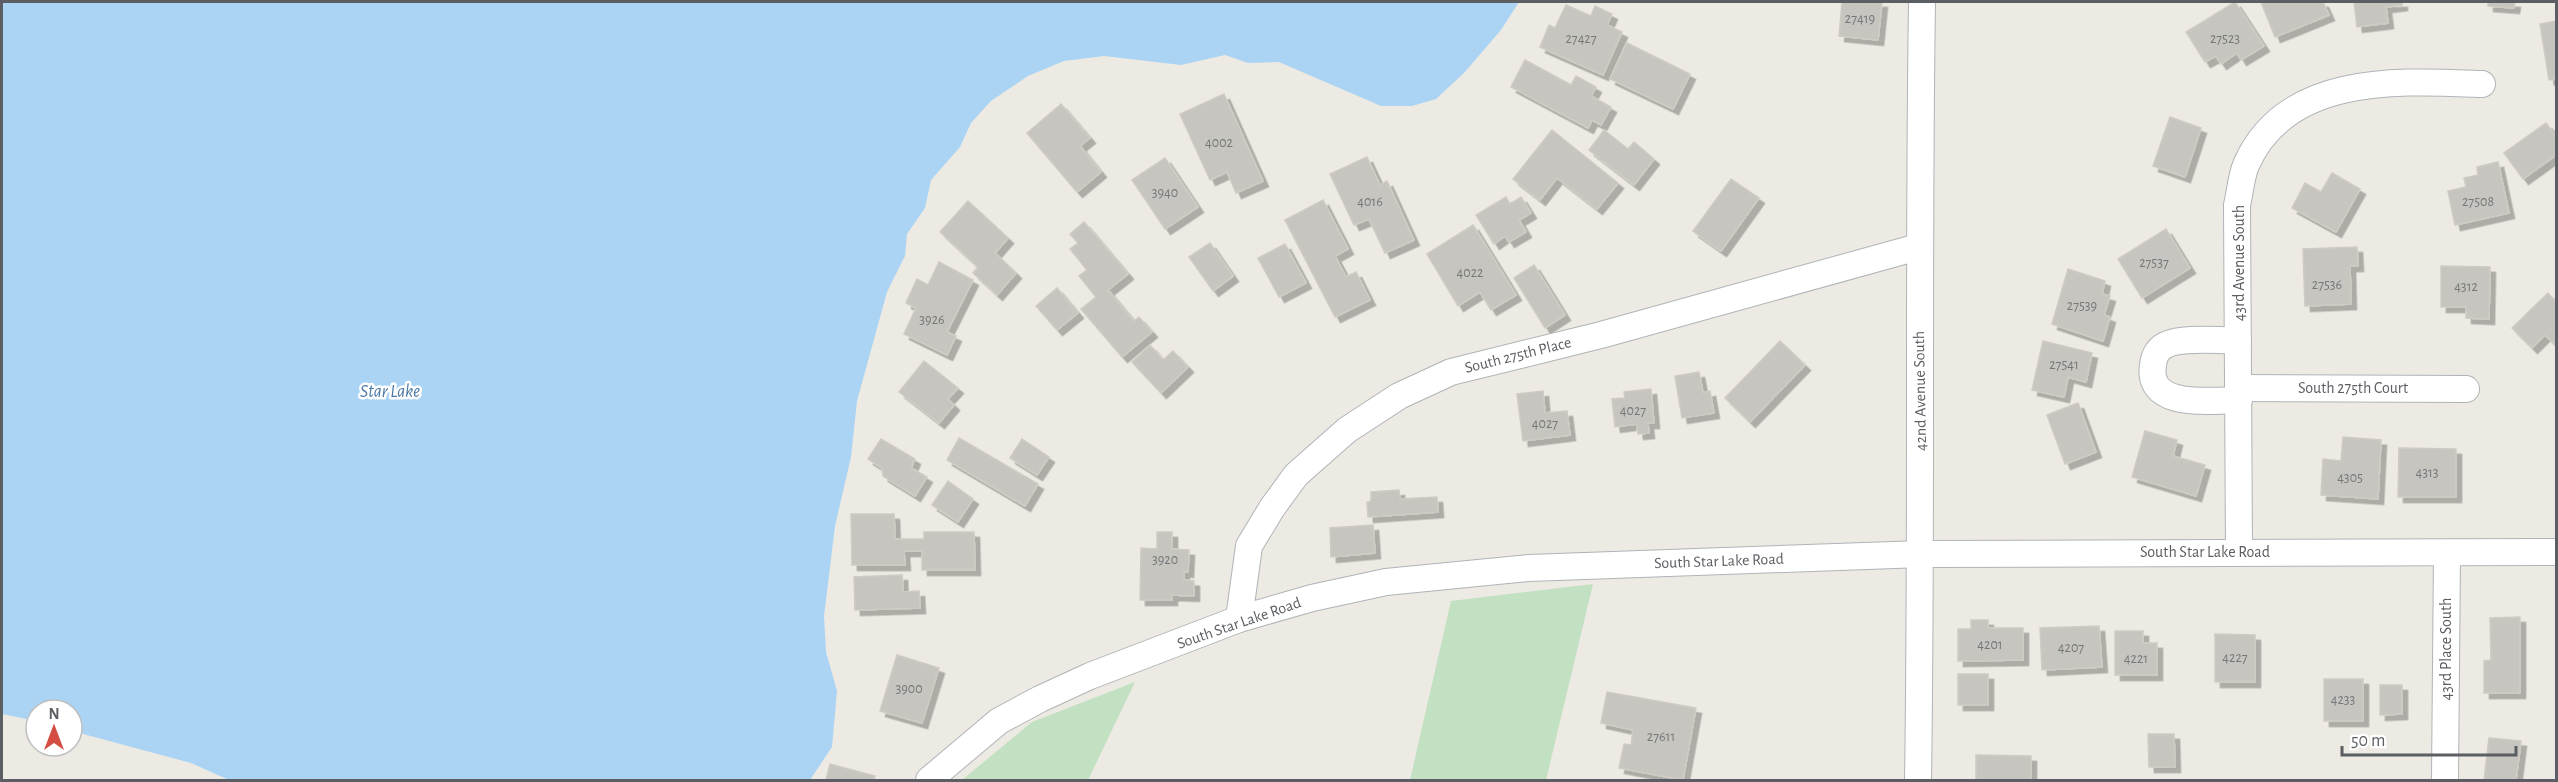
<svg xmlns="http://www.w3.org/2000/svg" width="2558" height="782" font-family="'Alegreya Sans',sans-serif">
<defs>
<filter id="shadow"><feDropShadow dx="5.5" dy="5.5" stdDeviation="0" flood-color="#0004"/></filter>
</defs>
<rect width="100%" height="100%" fill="#eceae3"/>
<g fill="#c2e0c2">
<path d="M 1593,584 L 1546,780 L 1410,780 L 1451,601 Z"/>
<path d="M 1135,682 L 1088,780 L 962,780 L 1032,722 Z"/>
</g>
<path fill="#abd4f4" d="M 2,2 L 1519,2 L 1501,30 L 1464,73 L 1436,99 L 1412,106 L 1381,106 L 1279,62 L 1248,63 L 1225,55 L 1181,65 L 1104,56 L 1064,61 L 1028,76 L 991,101 L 971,123 L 960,147 L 931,180 L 925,208 L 907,234 L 905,256 L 887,292 L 857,401 L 851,457 L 835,526 L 824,616 L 826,652 L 837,691 L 832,747 L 810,780 L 229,780 L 191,763 L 72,731 L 72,710 L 36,710 L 36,721 L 2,714 Z"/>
<g fill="#c7c5c0" stroke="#d0cbc2" stroke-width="1.5" filter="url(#shadow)">
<path d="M 1842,2 L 1882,2 L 1878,40 L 1839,36 Z"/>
<path d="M 2235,2 L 2264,46 L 2241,60 L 2237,53 L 2221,64 L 2216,56 L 2205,62 L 2186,32 Z"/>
<path d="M 2261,2 L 2323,2 L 2329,15 L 2275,37 Z"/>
<path d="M 2354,2 L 2402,2 L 2402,5 L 2386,7 L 2388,23 L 2357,27 Z"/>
<path d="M 2488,2 L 2515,2 L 2514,8 L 2488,6 Z"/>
<path d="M 1566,5 L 1591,16 L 1595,6 L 1612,14 L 1607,25 L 1622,32 L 1603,75 L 1540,47 L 1549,25 L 1555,28 Z"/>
<path d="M 2556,21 L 2556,79 L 2549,80 L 2540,24 Z"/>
<path d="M 1627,43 L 1690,74 L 1673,109 L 1610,79 Z"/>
<path d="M 1525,60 L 1571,85 L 1576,76 L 1596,87 L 1591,96 L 1611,107 L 1601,125 L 1592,120 L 1588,128 L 1511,87 Z"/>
<path d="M 1224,94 L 1263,181 L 1236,193 L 1227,172 L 1210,180 L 1180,114 Z"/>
<path d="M 1061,104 L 1090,138 L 1080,146 L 1101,172 L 1077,192 L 1027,133 Z"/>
<path d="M 2170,117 L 2201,128 L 2185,177 L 2153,166 Z"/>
<path d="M 2546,123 L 2556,137 L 2556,155 L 2523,179 L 2504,153 Z"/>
<path d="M 1552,130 L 1618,183 L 1597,209 L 1557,178 L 1540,200 L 1513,179 Z"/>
<path d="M 1604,130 L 1628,149 L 1634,142 L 1654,159 L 1634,185 L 1589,150 Z"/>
<path d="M 1367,157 L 1380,185 L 1387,181 L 1414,240 L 1385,253 L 1369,219 L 1354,225 L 1330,174 Z"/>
<path d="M 1165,158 L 1198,207 L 1165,229 L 1132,180 Z"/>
<path d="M 2498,162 L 2509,213 L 2455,225 L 2448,191 L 2466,187 L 2464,178 L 2478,175 L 2477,167 Z"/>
<path d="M 2332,173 L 2360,189 L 2336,232 L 2292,208 L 2305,183 L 2321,192 Z"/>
<path d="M 1731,179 L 1759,198 L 1721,251 L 1693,231 Z"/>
<path d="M 1506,197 L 1510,204 L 1521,197 L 1531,213 L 1519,220 L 1526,232 L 1509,242 L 1505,236 L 1494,244 L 1476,215 Z"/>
<path d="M 1323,200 L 1348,249 L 1335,256 L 1346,277 L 1356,272 L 1370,300 L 1335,317 L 1285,220 Z"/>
<path d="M 968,201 L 1008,238 L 995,253 L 1016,273 L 997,295 L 973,273 L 978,267 L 940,232 Z"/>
<path d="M 1084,222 L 1128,274 L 1108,290 L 1134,321 L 1139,317 L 1152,332 L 1122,357 L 1081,309 L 1096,297 L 1079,276 L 1087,270 L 1070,249 L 1078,243 L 1070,234 Z"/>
<path d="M 1473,225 L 1516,295 L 1491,310 L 1480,292 L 1458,306 L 1427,254 Z"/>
<path d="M 2166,229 L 2190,268 L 2142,298 L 2118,259 Z"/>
<path d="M 1210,243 L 1233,276 L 1213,291 L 1189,257 Z"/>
<path d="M 1285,244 L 1306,283 L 1279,297 L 1258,258 Z"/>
<path d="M 2357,247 L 2358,266 L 2350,266 L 2351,304 L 2305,306 L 2303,249 Z"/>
<path d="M 939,262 L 973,280 L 947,332 L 956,336 L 947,355 L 904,334 L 916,308 L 906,303 L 917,279 L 928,285 Z"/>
<path d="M 1534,265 L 1565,315 L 1545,328 L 1514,278 Z"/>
<path d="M 2441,266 L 2490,267 L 2489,319 L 2466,318 L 2466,307 L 2441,307 Z"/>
<path d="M 2068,269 L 2105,281 L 2102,294 L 2110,296 L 2104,315 L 2110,317 L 2103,341 L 2052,324 Z"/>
<path d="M 1057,288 L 1078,313 L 1057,330 L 1036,306 Z"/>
<path d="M 2548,293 L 2556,302 L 2556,346 L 2545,335 L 2532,348 L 2512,328 Z"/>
<path d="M 1780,341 L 1805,365 L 1750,422 L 1725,398 Z"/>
<path d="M 2043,341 L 2092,353 L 2086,382 L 2068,377 L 2064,397 L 2032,390 Z"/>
<path d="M 1150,345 L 1163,360 L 1173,351 L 1188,367 L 1161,393 L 1132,362 Z"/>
<path d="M 924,361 L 958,388 L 948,399 L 954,405 L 939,423 L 899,392 Z"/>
<path d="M 1699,372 L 1703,393 L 1710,391 L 1714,413 L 1682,418 L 1675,376 Z"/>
<path d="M 1651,389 L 1654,423 L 1648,423 L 1649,433 L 1638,434 L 1637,424 L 1615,427 L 1612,399 L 1625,398 L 1624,392 Z"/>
<path d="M 1543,391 L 1545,413 L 1567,411 L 1570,435 L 1523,441 L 1517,394 Z"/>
<path d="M 2078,403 L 2096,452 L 2065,464 L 2047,415 Z"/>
<path d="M 2145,431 L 2177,440 L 2173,456 L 2205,465 L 2196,496 L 2132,477 Z"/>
<path d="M 2343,437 L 2381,440 L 2378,499 L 2321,495 L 2323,459 L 2341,461 Z"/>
<path d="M 959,438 L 1038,484 L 1025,506 L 947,460 Z"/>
<path d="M 881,439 L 915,459 L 911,468 L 927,477 L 915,496 L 883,476 L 882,468 L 868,459 Z"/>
<path d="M 1022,439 L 1049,457 L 1037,475 L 1010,458 Z"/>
<path d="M 2399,448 L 2456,449 L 2456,497 L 2398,497 Z"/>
<path d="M 948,481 L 973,499 L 958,522 L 932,505 Z"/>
<path d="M 1399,490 L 1400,499 L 1437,497 L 1438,512 L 1368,517 L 1367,502 L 1371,501 L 1371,492 Z"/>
<path d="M 851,514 L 894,514 L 895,539 L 924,539 L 924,532 L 974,532 L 975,570 L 922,570 L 922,551 L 904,551 L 905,565 L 852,565 Z"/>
<path d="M 1373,525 L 1375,553 L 1331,557 L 1330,528 Z"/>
<path d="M 1157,532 L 1172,532 L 1172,549 L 1189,550 L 1188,572 L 1184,571 L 1184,580 L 1194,581 L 1194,596 L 1172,595 L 1172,600 L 1140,600 L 1141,548 L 1157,549 Z"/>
<path d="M 902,575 L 903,592 L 919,591 L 920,608 L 855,610 L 854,577 Z"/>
<path d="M 2520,617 L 2520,693 L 2484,693 L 2484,661 L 2491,660 L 2490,618 Z"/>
<path d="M 1971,620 L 1988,620 L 1988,628 L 2023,628 L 2023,660 L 1958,661 L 1958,629 L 1971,629 Z"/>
<path d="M 2099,626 L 2102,667 L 2042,670 L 2040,628 Z"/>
<path d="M 2115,631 L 2143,631 L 2143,643 L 2157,643 L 2157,675 L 2115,675 Z"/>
<path d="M 2215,634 L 2255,635 L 2255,682 L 2215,682 Z"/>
<path d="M 897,655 L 939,668 L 922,723 L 880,711 Z"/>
<rect x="1958" y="674" width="30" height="31"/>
<rect x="2324" y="679" width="39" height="42"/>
<path d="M 2380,685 L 2402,685 L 2402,714 L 2380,715 Z"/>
<path d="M 1607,692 L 1696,708 L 1683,780 L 1619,768 L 1624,744 L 1631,745 L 1633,730 L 1601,723 Z"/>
<path d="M 2148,734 L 2174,734 L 2175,767 L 2149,767 Z"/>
<path d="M 2489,738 L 2521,741 L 2516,780 L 2484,780 Z"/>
<path d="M 1976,755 L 2031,756 L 2031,780 L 1976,780 Z"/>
<path d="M 830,764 L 875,776 L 874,780 L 826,780 Z"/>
</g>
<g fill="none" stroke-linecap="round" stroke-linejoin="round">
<g stroke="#b0b3b7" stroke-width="28">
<g id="minor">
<path d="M 2238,340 C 2220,341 2184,337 2168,344 C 2159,347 2154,355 2153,365 C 2146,410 2212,400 2239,400"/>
<path d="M 2239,388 L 2466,389"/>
<path d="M 2239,551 L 2237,205 C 2240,193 2241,177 2246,165 C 2286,73 2400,81 2482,84"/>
<path d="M 1239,619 L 1249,546 L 1272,508 L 1296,475 L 1347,430 L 1399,396 L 1451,372 L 1601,335 L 1918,247"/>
<path d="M 929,780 L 999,721 L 1040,699 L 1090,676 L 1239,619 L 1312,598 L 1386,582 L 1529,568 L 1922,554 L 2556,552"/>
<path d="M 1918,780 C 1922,521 1918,261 1922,2"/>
<path d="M 2445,780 L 2447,553"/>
</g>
</g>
<use href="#minor" stroke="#fff" stroke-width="26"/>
</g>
<g text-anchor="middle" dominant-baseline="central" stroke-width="5" stroke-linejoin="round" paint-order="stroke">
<g font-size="14" fill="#76787a">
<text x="1860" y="19">27419</text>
<text x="1581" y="39">27427</text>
<text x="2225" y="39">27523</text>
<text x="1219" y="143">4002</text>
<text x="1165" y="193">3940</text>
<text x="1370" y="202">4016</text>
<text x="2478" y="202">27508</text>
<text x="2154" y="263">27537</text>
<text x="1470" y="273">4022</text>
<text x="2327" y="285">27536</text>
<text x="2466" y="287">4312</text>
<text x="2082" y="306">27539</text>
<text x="932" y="320">3926</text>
<text x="2064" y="365">27541</text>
<text x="1633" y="411">4027</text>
<text x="1545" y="424">4027</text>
<text x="2427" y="473">4313</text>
<text x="2350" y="478">4305</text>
<text x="1165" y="560">3920</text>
<text x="1990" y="645">4201</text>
<text x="2071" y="648">4207</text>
<text x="2235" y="658">4227</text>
<text x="2136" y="659">4221</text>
<text x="909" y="689">3900</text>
<text x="2343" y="700">4233</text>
<text x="1661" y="737">27611</text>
</g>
<g font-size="16" fill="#5b5e62" stroke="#fff">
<text transform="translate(2239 263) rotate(-90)">43rd Avenue South</text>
<text transform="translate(1518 355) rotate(-14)">South 275th Place</text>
<text x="2353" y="388">South 275th Court</text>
<text transform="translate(1920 391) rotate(-91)">42nd Avenue South</text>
<text x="2205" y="552">South Star Lake Road</text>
<text transform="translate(1719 561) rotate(-2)">South Star Lake Road</text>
<text transform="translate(1239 623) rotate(-19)">South Star Lake Road</text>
<text transform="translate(2446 649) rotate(-90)">43rd Place South</text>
</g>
<g font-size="18" font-style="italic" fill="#4b77a3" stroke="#fff">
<text x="390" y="392">Star Lake</text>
</g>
</g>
<rect width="2558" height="782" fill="none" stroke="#5b5e62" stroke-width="6"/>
<g transform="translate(54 728)"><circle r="28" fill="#ffffff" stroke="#bdbfc0" stroke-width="1.5"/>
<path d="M0-4.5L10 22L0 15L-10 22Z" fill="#d34d42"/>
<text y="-9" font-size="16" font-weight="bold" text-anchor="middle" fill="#5b5e62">N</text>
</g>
<path d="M2342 746v9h174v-9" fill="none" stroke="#5b5e62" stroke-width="3"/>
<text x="2351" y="746" font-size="18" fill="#5b5e62" stroke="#ffffff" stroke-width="4.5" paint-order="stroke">50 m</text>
</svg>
